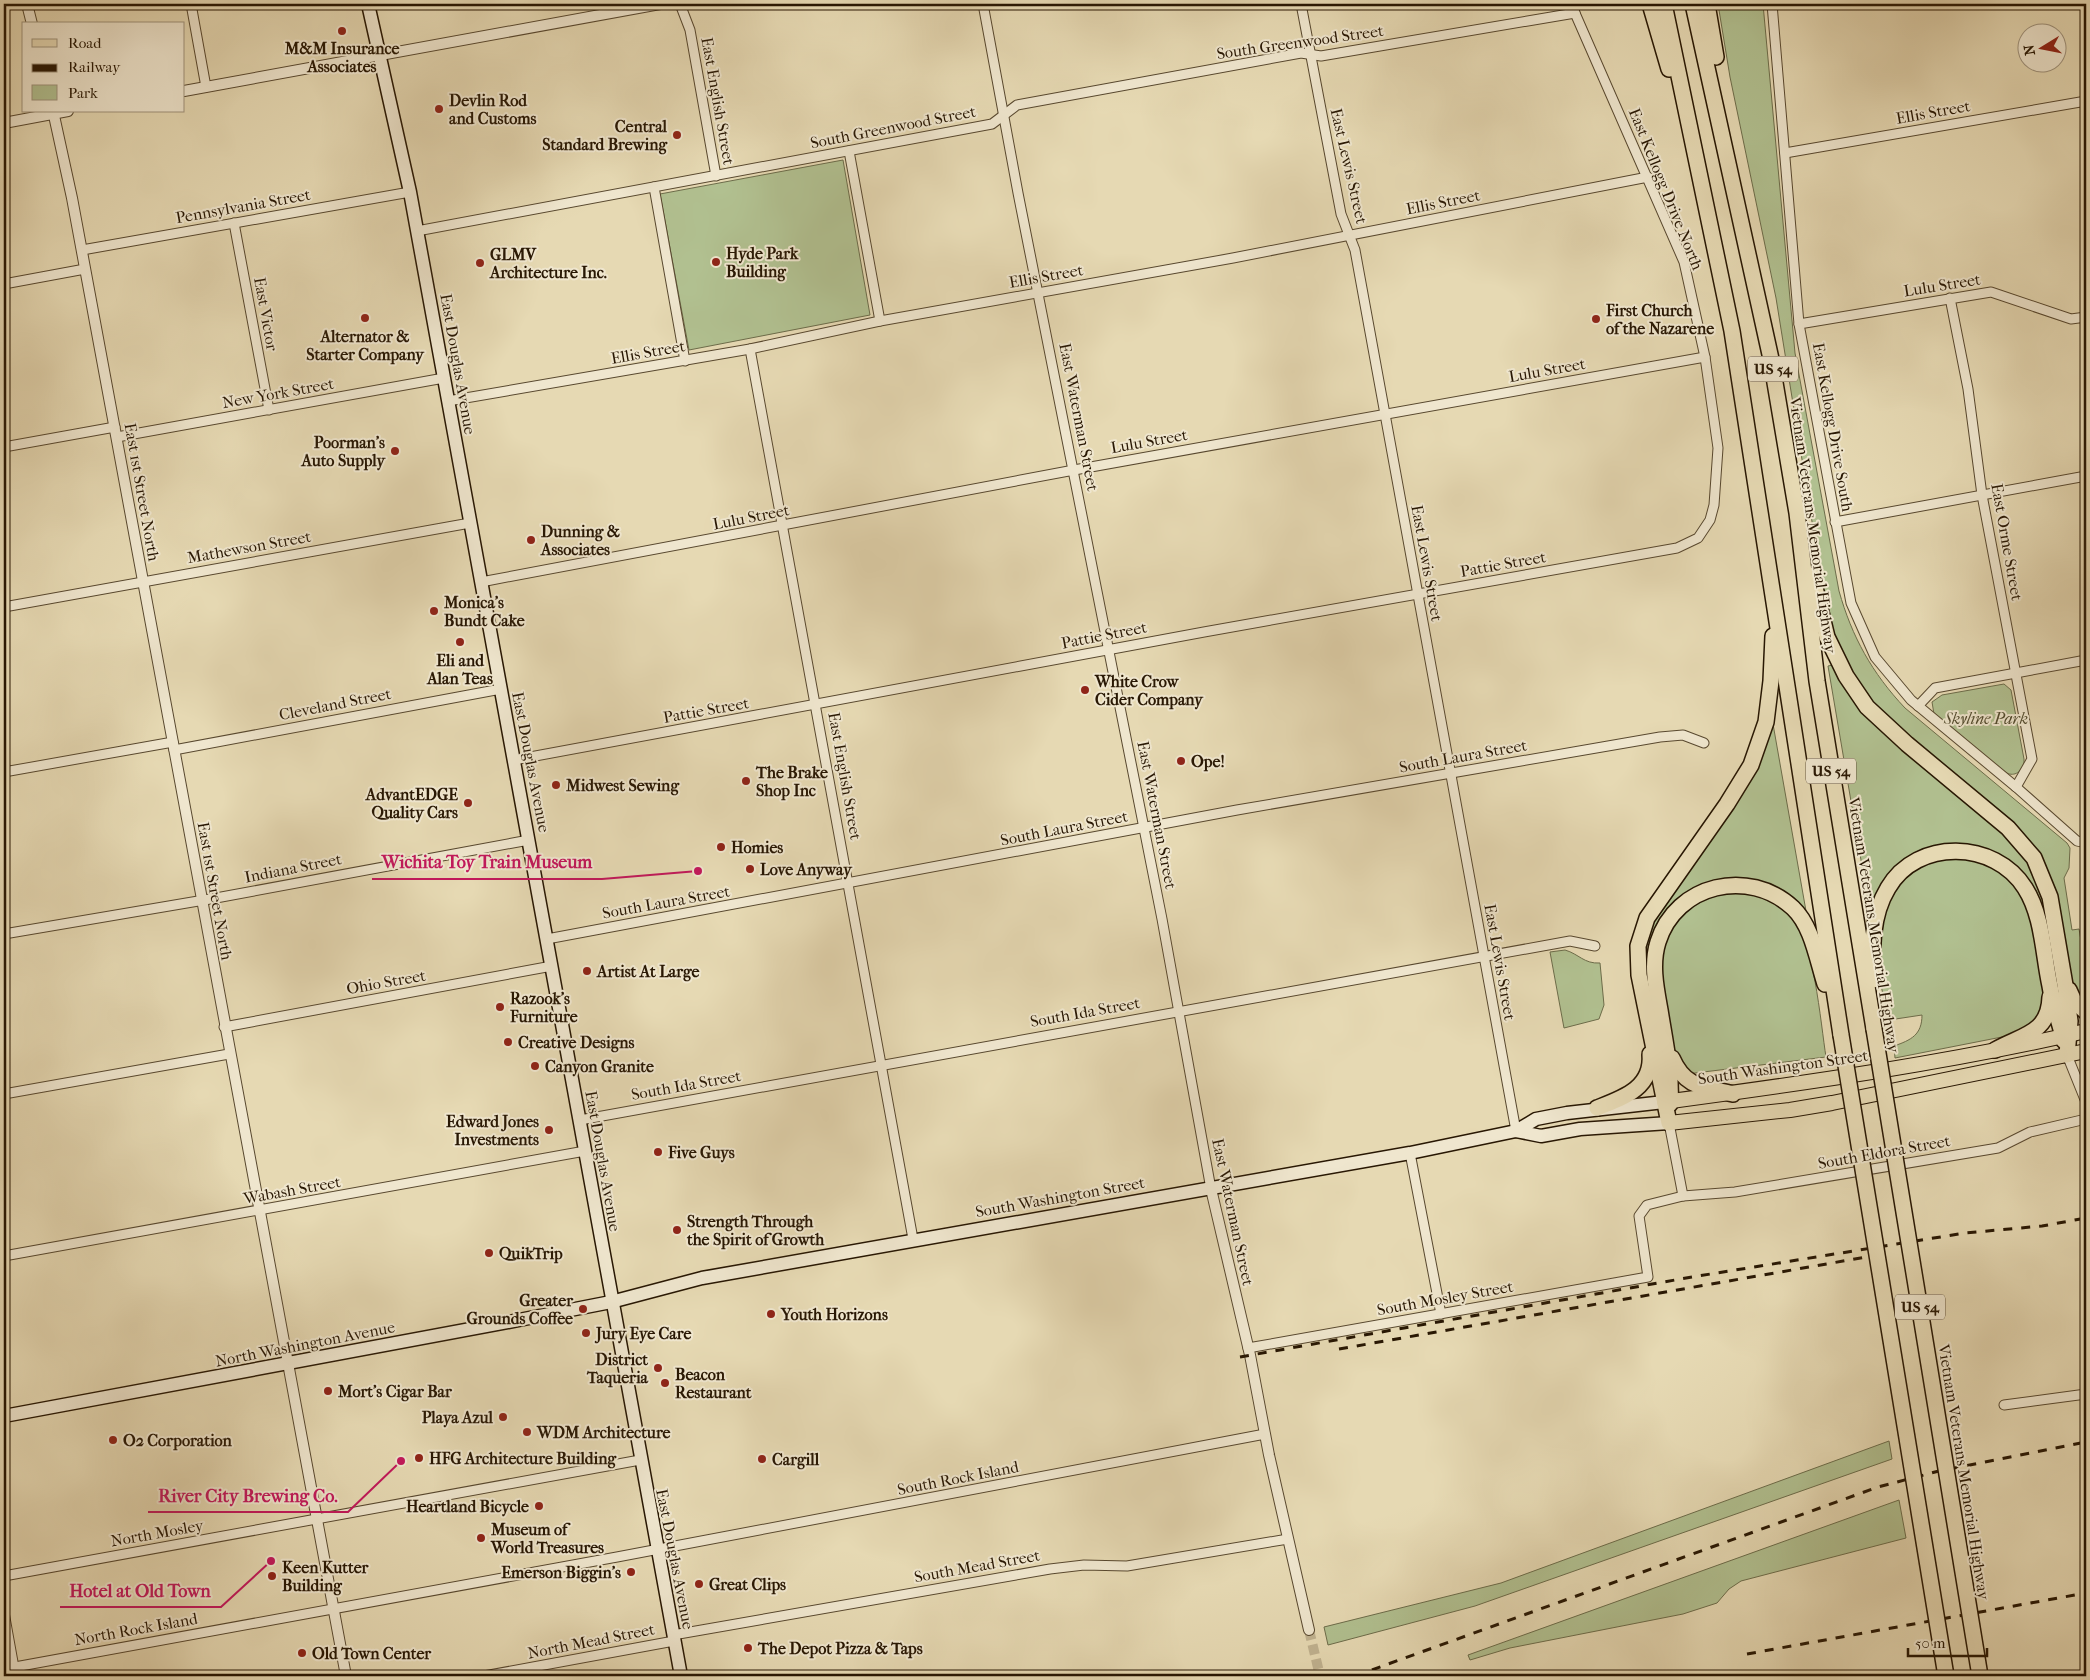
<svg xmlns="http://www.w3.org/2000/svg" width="2090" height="1680" font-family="'IM FELL French Canon',serif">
<rect width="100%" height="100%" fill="#e6d9b3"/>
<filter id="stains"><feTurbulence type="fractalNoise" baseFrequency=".004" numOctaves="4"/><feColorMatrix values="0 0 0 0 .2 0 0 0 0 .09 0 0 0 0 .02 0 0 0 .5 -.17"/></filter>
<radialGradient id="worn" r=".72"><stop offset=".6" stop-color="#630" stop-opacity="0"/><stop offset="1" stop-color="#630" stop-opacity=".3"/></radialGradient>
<g fill="#b1c090" stroke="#6c6c4a">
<path d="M 1718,4 L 1763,4 L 1795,353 L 1839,591 C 1852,637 1872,673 1905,708 L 2067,843 L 2070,848 L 2069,868 L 2064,878 L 2072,930 L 2079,929 L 2082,946 L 2086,946 L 2086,1007 L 2074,991 L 2045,868 L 1877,712 L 1852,679 L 1828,621 L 1776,298 L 1730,77 Z"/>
<path d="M 843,160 L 870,315 L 689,350 L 660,194 Z"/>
<path d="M 1833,665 L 1852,698 L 1865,714 L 1997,827 L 2027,861 L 2039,884 L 2048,918 L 2044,919 L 2011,865 L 1921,854 L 1874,909 L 1869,907 L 1828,666 Z"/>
<path d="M 2004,684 L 2011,690 L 2024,759 L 2024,767 C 2017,775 2011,777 2002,770 L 1934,714 L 1932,702 L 1942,695 Z"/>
<path d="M 1773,724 L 1806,911 L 1803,912 L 1770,887 L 1685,897 L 1648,980 L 1645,980 L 1643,958 L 1647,930 L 1745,789 L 1762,756 Z"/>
<path d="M 1966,857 C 1982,862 2001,868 2013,881 C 2037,906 2039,965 2044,998 C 2042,1019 2030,1027 2012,1035 L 1895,1058 L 1894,1046 C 1911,1040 1922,1035 1922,1015 L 1889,1020 C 1885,1001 1878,979 1878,959 C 1879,916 1893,871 1939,859 C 1947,857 1957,857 1966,857 Z"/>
<path d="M 1753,890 C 1765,897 1779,903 1790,912 C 1813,931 1821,1026 1826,1057 L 1687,1074 L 1675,1059 L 1659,967 L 1666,936 L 1682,913 L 1709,895 Z"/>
<path d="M 1565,950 C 1579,954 1584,964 1600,963 L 1604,1005 L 1599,1019 L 1564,1028 L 1550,952 Z"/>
<path d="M 1889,1441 L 1892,1459 L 1475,1606 L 1328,1645 L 1324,1627 L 1501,1583 Z"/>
<path d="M 1899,1500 L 1906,1538 L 1741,1581 L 1729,1589 L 1717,1603 L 1683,1614 L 1510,1648 L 1470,1660 L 1468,1655 Z"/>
</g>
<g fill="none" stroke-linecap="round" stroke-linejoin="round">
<path stroke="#c0b290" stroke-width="10" stroke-dasharray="10 5" stroke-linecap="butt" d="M 1309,1630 L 1320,1676"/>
<g stroke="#58482f" stroke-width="11">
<g id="minor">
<path d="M 191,4 L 206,87"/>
<path d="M 680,4 L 690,30 L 716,176"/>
<path d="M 983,4 L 1018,193 L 1162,919 L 1211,1189"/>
<path d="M 1301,4 L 1341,214 L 1355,250 L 1516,1131"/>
<path d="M 1772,4 L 1799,324 L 1851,603 L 1875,657 L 1911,700 L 2016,787 L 2077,841 L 2086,843"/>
<path d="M 849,151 L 880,321"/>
<path d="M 1785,153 L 2086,101"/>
<path d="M 654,187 L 685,361"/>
<path d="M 234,223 L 269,410"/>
<path d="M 417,231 L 992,124 L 1017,105 L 1301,53 L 1321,56 L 1575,13"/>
<path d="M 82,250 L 410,192"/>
<path d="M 4,284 L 85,269"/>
<path d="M 1950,298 L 1968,389 L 1982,495 L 2032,759 L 2016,787"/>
<path d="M 1799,324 L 1991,292 L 2071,319 L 2086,317"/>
<path d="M 750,349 L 913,1239"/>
<path d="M 448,401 L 750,349 L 880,321 L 1233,258 L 1648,177"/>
<path d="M 117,437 L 444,378"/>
<path d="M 4,447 L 115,427"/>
<path d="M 1835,522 L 2086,476"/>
<path d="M 481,582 L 1074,470 L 1705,357"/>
<path d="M 4,607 L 470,523"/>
<path d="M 1918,706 L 1935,688 L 2086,660"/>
<path d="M 174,750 L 501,689"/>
<path d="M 514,760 L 1204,632 L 1677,548 L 1698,538 L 1710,520 L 1714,505 L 1718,448 L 1705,357 L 1684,262 L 1571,4"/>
<path d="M 4,772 L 173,742"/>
<path d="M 4,934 L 216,898 L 529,840"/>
<path d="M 547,939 L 1237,810 L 1660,737 L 1683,735 L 1704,743"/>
<path d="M 224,1027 L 552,966"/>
<path d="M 2067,1055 L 2086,1102"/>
<path d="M 4,1094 L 229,1054"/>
<path d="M 580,1120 L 1570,941 L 1595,946"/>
<path d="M 1669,1123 L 1683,1196"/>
<path d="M 1410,1153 L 1441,1314"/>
<path d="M 4,1256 L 585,1151"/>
<path d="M 1248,1348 L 1648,1277 L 1639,1216 L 1647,1205 L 1683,1196 L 1735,1192 L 1998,1148 L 2030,1132 L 2086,1119"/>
<path d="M 2004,1405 L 2086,1394"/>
<path d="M 4,1576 L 640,1460"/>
<path d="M 673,1635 L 1050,1569 L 1084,1565 L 1127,1566 L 1288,1539"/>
<path d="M 4,1669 L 617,1557 L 1265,1434"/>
<path d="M 484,1676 L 674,1641"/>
</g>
</g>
<g stroke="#58482f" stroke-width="12">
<g id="tertiary">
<path d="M 27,4 L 32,24"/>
<path d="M 184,91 L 660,4"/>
<path d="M 53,111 L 72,198 L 346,1676"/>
<path d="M 4,123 L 68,111"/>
<path d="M 1211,1189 L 1250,1355 L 1269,1455 L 1309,1630"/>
<path d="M 4,1615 L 15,1676"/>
</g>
</g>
<g stroke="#281703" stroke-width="15">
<g id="secondary">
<path d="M 368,4 L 410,192 L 681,1676"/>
<path d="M 1516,1131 L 1541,1136 L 1580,1129 L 1669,1123"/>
<path d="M 4,1416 L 519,1320 L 611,1302 L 702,1278 L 1410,1153 L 1516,1131 L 1536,1119 L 1567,1113 L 1664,1102"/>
</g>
</g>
<g stroke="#281703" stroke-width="16">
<g id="primary">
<path d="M 1664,1102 C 1806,1083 1947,1063 2086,1031"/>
<path d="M 1669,1123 L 1790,1110 L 1832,1103 L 2086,1051"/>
</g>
</g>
<g stroke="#281703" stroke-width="18">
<g id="motorway">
<path d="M 1650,4 L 1669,69"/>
<path d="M 1664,4 L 1732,331 L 1841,1035"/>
<path d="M 1693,4 L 1771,359 L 1797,513 L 1817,681 L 1874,1029"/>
<path d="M 1707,4 L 1716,57"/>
<path d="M 1812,575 L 1827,637 L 1846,676 L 1867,707 L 1907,744 L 2008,828 L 2034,858 L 2050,897 L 2065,985 L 2070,1021 L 2067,1055"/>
<path d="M 1873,980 C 1872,949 1871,916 1888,888 C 1917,838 1995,840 2025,888 C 2043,916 2043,954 2050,986 C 2053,1005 2060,1023 2064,1041"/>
<path d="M 2069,990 L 2074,1001 L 2086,1012"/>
<path d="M 1995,1050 C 2021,1035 2049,1034 2050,997"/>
<path d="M 1672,1058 C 1685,1088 1704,1087 1733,1094"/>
<path d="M 1670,1104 C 1672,1072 1665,1042 1660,1010 C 1656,988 1651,964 1658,942 C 1676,884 1749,867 1793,908 C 1812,926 1817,959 1825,984"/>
<path d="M 1597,1108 C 1623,1098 1653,1088 1650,1054"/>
<path d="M 1669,1123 L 1639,975 L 1638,946 L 1647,918 L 1727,804 L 1751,765 L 1766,722 L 1771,681 L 1773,636"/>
</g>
</g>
<use href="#minor" stroke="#efe6ce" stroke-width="9"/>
<use href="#tertiary" stroke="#efe6ce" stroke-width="10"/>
<use href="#secondary" stroke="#efe6ce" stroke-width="12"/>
<use href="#primary" stroke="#e6d9b3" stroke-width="14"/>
<use href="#motorway" stroke="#e6d9b3" stroke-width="15"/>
<g stroke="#281703" stroke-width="3" stroke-dasharray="9 9" stroke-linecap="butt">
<path d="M 1339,1349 L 1872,1256"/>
<path d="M 1240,1357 L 1692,1277 L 1965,1233 L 2042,1226 L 2086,1218"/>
<path d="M 1747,1654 L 2086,1593"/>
<path d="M 1355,1676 L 1878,1487 L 1939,1471 L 2086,1442"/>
</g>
<g stroke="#281703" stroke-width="18" stroke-linecap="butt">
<g id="motorway-bridge">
<path d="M 1874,1029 L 1980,1676"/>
<path d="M 1841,1035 L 1946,1676"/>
</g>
</g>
<use href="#motorway-bridge" stroke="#e6d9b3" stroke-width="15"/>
</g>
<g fill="#8f2418" stroke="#efe6ce" stroke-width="2">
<circle cx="342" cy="31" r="5"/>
<circle cx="439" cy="109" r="5"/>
<circle cx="677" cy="135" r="5"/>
<circle cx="716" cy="262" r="5"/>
<circle cx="480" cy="263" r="5"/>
<circle cx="365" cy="318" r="5"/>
<circle cx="1596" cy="319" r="5"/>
<circle cx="395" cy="451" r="5"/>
<circle cx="531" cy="540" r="5"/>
<circle cx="434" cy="611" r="5"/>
<circle cx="460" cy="642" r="5"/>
<circle cx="1085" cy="690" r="5"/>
<circle cx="1181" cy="761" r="5"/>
<circle cx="746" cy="781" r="5"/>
<circle cx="556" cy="785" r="5"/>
<circle cx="468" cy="803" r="5"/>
<circle cx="721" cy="847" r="5"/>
<circle cx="750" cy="869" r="5"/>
<circle cx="587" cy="971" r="5"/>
<circle cx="500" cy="1007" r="5"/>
<circle cx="508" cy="1042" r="5"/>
<circle cx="535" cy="1066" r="5"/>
<circle cx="549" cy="1130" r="5"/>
<circle cx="658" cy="1152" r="5"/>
<circle cx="677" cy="1230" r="5"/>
<circle cx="489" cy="1253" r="5"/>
<circle cx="583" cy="1309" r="5"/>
<circle cx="771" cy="1314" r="5"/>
<circle cx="586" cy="1333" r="5"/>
<circle cx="658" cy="1368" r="5"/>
<circle cx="665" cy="1383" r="5"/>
<circle cx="328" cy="1391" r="5"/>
<circle cx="503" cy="1417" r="5"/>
<circle cx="527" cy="1432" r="5"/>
<circle cx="113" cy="1440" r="5"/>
<circle cx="419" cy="1458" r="5"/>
<circle cx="762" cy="1459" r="5"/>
<circle cx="539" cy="1506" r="5"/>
<circle cx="481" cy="1538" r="5"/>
<circle cx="631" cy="1572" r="5"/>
<circle cx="272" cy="1576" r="5"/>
<circle cx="699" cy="1584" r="5"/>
<circle cx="748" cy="1648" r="5"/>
<circle cx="302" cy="1653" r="5"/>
</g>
<g text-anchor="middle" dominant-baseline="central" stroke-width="4" stroke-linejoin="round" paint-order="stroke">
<g fill="#efe6ce" stroke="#645540" stroke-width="1">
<rect x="1748" y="356.5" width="50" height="25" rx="4"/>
<rect x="1806" y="758.5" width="50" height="25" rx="4"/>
<rect x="1895" y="1294.5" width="50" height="25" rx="4"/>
</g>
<g font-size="15" font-weight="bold" fill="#281703">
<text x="1773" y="369">US 54</text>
<text x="1831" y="771">US 54</text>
<text x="1920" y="1307">US 54</text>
</g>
<g font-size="16" fill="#281703" stroke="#efe6ce">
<text transform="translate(1300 42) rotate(-8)">South Greenwood Street</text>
<text transform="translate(718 101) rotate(80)">East English Street</text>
<text transform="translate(1933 112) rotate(-10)">Ellis Street</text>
<text transform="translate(893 127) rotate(-11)">South Greenwood Street</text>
<text transform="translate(1349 166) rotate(77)">East Lewis Street</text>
<text transform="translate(1666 189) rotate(68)">East Kellogg Drive North</text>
<text transform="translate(1443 202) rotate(-11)">Ellis Street</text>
<text transform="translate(243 206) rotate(-10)">Pennsylvania Street</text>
<text transform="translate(1046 276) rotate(-10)">Ellis Street</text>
<text transform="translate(1942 285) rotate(-9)">Lulu Street</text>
<text transform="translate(266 314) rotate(80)">East Victor</text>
<text transform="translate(648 352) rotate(-10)">Ellis Street</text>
<text transform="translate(458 364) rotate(80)">East Douglas Avenue</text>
<text transform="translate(1547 370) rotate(-10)">Lulu Street</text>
<text transform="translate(278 393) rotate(-10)">New York Street</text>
<text transform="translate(1079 417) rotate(79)">East Waterman Street</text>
<text transform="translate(1833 427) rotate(80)">East Kellogg Drive South</text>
<text transform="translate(1149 441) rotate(-10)">Lulu Street</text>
<text transform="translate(142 492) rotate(80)">East 1st Street North</text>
<text transform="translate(751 517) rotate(-11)">Lulu Street</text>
<text transform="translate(1813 525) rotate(82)">Vietnam Veterans Memorial Highway</text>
<text transform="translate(2007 542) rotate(80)">East Orme Street</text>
<text transform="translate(249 547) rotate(-10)">Mathewson Street</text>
<text transform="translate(1427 563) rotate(80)">East Lewis Street</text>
<text transform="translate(1503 564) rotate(-10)">Pattie Street</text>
<text transform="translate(1104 635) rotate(-11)">Pattie Street</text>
<text transform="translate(335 704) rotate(-11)">Cleveland Street</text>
<text transform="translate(706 710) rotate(-10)">Pattie Street</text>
<text transform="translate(1463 756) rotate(-10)">South Laura Street</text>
<text transform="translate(531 762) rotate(79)">East Douglas Avenue</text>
<text transform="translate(845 776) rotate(80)">East English Street</text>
<text transform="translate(1157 815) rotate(79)">East Waterman Street</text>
<text transform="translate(1064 828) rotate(-11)">South Laura Street</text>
<text transform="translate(293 868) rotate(-11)">Indiana Street</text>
<text transform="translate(215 891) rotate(80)">East 1st Street North</text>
<text transform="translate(666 902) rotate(-10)">South Laura Street</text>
<text transform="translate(1874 925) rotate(81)">Vietnam Veterans Memorial Highway</text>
<text transform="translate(1500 962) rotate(80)">East Lewis Street</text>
<text transform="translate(386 982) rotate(-10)">Ohio Street</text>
<text transform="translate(1085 1012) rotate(-10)">South Ida Street</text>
<text transform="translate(1783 1067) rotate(-8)">South Washington Street</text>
<text transform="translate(686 1085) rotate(-10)">South Ida Street</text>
<text transform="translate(1884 1152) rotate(-10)">South Eldora Street</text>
<text transform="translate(603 1161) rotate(80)">East Douglas Avenue</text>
<text transform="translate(292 1190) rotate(-10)">Wabash Street</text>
<text transform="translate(1060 1197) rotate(-10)">South Washington Street</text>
<text transform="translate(1233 1212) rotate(78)">East Waterman Street</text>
<text transform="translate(1445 1298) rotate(-10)">South Mosley Street</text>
<text transform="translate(305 1344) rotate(-11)">North Washington Avenue</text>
<text transform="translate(1964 1472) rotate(81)">Vietnam Veterans Memorial Highway</text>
<text transform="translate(958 1478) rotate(-11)">South Rock Island</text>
<text transform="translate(157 1533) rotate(-10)">North Mosley</text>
<text transform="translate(675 1559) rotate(79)">East Douglas Avenue</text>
<text transform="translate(977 1566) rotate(-10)">South Mead Street</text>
<text transform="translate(136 1629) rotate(-10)">North Rock Island</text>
<text transform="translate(591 1641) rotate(-11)">North Mead Street</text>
</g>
<g font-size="16" font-weight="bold" fill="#281703" stroke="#efe6ce" text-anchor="start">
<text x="342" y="48" text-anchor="middle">M&amp;M Insurance<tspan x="342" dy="18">Associates</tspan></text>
<text x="449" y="100">Devlin Rod<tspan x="449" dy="18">and Customs</tspan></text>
<text x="667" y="126" text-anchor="end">Central<tspan x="667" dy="18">Standard Brewing</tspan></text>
<text x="726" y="253">Hyde Park<tspan x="726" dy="18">Building</tspan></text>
<text x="490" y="254">GLMV<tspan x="490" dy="18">Architecture Inc.</tspan></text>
<text x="1606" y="310">First Church<tspan x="1606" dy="18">of the Nazarene</tspan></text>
<text x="365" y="336" text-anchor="middle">Alternator &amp;<tspan x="365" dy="18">Starter Company</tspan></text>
<text x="385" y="442" text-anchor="end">Poorman's<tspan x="385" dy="18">Auto Supply</tspan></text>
<text x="541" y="531">Dunning &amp;<tspan x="541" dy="18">Associates</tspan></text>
<text x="444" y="602">Monica's<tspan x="444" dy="18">Bundt Cake</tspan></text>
<text x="460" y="660" text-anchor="middle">Eli and<tspan x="460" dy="18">Alan Teas</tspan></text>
<text x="1095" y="681">White Crow<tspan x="1095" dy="18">Cider Company</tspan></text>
<text x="1191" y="761">Ope!</text>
<text x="756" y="772">The Brake<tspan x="756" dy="18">Shop Inc</tspan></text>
<text x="566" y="785">Midwest Sewing</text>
<text x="458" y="794" text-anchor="end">AdvantEDGE<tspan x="458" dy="18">Quality Cars</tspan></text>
<text x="731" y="847">Homies</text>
<text x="760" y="869">Love Anyway</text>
<text x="597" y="971">Artist At Large</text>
<text x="510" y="998">Razook's<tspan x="510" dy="18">Furniture</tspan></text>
<text x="518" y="1042">Creative Designs</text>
<text x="545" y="1066">Canyon Granite</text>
<text x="539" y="1121" text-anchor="end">Edward Jones<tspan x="539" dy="18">Investments</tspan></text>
<text x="668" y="1152">Five Guys</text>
<text x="687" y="1221">Strength Through<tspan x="687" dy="18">the Spirit of Growth</tspan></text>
<text x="499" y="1253">QuikTrip</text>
<text x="573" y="1300" text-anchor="end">Greater<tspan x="573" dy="18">Grounds Coffee</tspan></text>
<text x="781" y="1314">Youth Horizons</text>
<text x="596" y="1333">Jury Eye Care</text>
<text x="648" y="1359" text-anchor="end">District<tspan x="648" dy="18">Taqueria</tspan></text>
<text x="675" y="1374">Beacon<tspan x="675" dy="18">Restaurant</tspan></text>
<text x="338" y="1391">Mort's Cigar Bar</text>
<text x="493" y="1417" text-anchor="end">Playa Azul</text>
<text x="537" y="1432">WDM Architecture</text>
<text x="123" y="1440">O2 Corporation</text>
<text x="429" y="1458">HFG Architecture Building</text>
<text x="772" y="1459">Cargill</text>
<text x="529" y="1506" text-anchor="end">Heartland Bicycle</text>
<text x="491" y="1529">Museum of<tspan x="491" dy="18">World Treasures</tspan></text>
<text x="282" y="1567">Keen Kutter<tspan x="282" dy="18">Building</tspan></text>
<text x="621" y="1572" text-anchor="end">Emerson Biggin's</text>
<text x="709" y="1584">Great Clips</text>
<text x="758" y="1648">The Depot Pizza &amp; Taps</text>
<text x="312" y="1653">Old Town Center</text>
</g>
<g font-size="16" font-style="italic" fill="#514a2d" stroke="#efe6ce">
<text x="1986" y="718">Skyline Park</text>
</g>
</g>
<path fill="none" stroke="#c2185b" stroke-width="2" d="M698 871L602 879H372M401 1461L348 1512H148M271 1561L221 1607H60"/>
<g fill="#c2185b" stroke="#efe6ce" stroke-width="2">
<circle cx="698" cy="871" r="5"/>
<circle cx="401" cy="1461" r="5"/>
<circle cx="271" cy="1561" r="5"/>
</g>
<g font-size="18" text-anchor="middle" font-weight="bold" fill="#c2185b" stroke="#efe6ce" stroke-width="4" stroke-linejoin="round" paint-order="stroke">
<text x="487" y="868">Wichita Toy Train Museum</text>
<text x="248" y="1502">River City Brewing Co.</text>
<text x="140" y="1597">Hotel at Old Town</text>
</g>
<rect width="2090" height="1680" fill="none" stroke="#e6d9b3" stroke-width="20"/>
<rect x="5" y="5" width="2080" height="1670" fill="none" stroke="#281703" stroke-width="2.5"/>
<rect x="10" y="10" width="2070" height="1660" fill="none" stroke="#281703"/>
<rect x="22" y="22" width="162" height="90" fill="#efe6ce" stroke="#9f937d"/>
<rect x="32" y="39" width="25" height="8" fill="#e6d9b3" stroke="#9f937d"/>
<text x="68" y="48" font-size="15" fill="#281703">Road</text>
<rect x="32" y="64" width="25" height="8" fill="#281703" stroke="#9f937d"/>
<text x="68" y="72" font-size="15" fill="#281703">Railway</text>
<rect x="32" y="85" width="25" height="15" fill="#b1c090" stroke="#9f937d"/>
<text x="68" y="98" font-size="15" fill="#281703">Park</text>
<g transform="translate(2042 48) rotate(260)"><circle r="24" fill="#efe6ce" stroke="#9f937d"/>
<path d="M0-4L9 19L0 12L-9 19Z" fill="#8f2418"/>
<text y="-8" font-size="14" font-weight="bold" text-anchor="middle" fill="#281703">N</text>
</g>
<path d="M1908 1648v8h79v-8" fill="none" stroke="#281703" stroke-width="2.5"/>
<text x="1915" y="1648" font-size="15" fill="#281703" stroke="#efe6ce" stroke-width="4" paint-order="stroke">50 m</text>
<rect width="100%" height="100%" filter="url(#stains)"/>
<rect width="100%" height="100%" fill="url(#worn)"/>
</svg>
